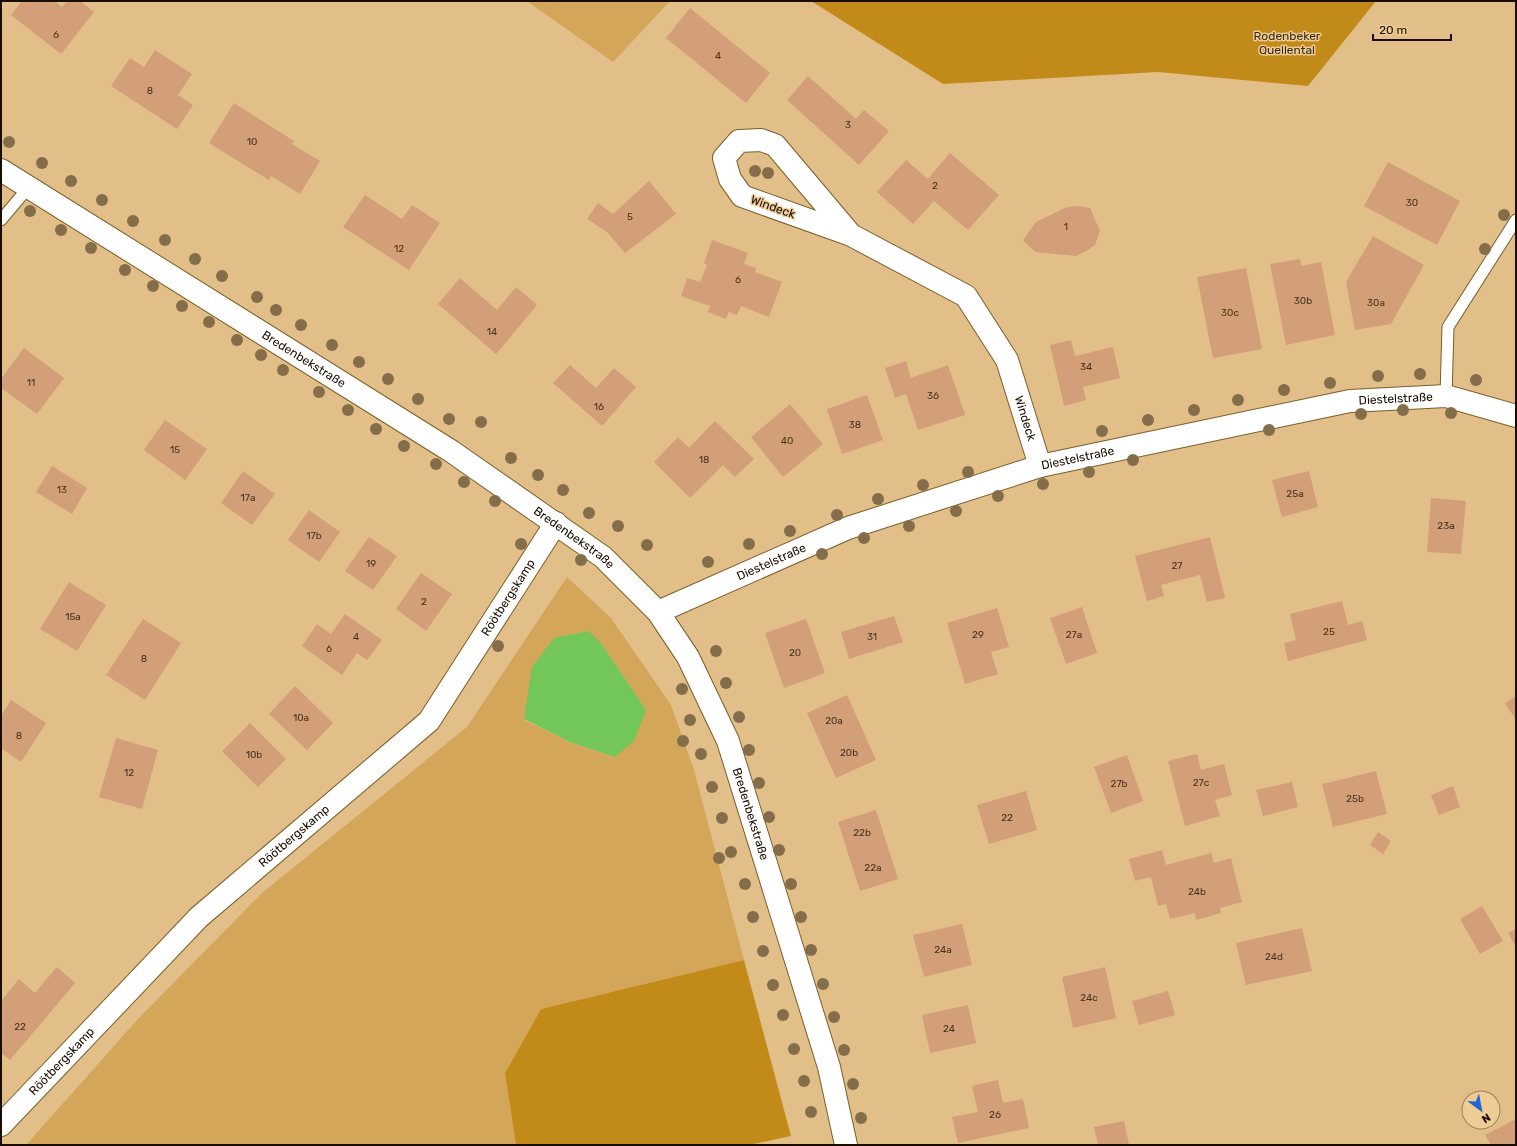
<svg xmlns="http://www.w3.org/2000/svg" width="1517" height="1146" font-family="Rubik,sans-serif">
<rect width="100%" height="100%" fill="#e2bf89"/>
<g fill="#d3a65a" fill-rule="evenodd">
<path d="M 527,1 L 670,1 L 613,62 Z"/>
<path d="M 567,577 L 611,618 L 671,705 L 694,770 L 744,960 L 541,1009 L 505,1073 L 516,1145 L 26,1145 L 137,1020 L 262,893 L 467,727 ZM 601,643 L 646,710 L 615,757 L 570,742 L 524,720 Z"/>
</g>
<g fill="#c28b19">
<path d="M 811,1 L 1376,1 L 1308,86 L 1158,72 L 943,84 Z"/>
<path d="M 744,960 L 791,1136 L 749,1145 L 516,1145 L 505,1073 L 541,1009 Z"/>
</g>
<path fill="#73c658" d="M 588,631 L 601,643 L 646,710 L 634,741 L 615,757 L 570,742 L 524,719 L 532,667 L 554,638 Z"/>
<g fill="#d29f78">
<path d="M 22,1 L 54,1 L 62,7 L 67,1 L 80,1 L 94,12 L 61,54 L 11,15 Z"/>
<path d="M 690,8 L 770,73 L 746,103 L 666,38 Z"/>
<path d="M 155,50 L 192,74 L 178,95 L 193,105 L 177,129 L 111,86 L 130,58 L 144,67 Z"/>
<path d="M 808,76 L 856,119 L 864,110 L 889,131 L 859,165 L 787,100 Z"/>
<path d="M 234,103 L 294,141 L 292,144 L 320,161 L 300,194 L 271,176 L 269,180 L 209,143 Z"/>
<path d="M 950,153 L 999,195 L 968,230 L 934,201 L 913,224 L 877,192 L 906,160 L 928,179 Z"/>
<path d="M 1388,162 L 1460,201 L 1437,245 L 1364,206 Z"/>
<path d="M 649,181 L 676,214 L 625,253 L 607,232 L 587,219 L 598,203 L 613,214 Z"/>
<path d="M 365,195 L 402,219 L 412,205 L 440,223 L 409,270 L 343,227 Z"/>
<path d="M 1077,206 L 1090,208 L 1100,231 L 1095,245 L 1086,251 L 1076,256 L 1035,252 L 1023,240 L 1036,222 L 1067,207 Z"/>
<path d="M 1373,236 L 1424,265 L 1391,324 L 1355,330 L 1346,282 Z"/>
<path d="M 712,240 L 748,253 L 744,264 L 756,268 L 755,272 L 782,282 L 769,317 L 741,306 L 737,315 L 729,312 L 726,319 L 708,312 L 710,306 L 681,296 L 687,278 L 700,282 L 707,265 L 704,263 Z"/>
<path d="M 1300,259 L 1301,266 L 1321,262 L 1335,335 L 1286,345 L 1270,264 Z"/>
<path d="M 1246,268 L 1262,349 L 1213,358 L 1197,277 Z"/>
<path d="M 460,278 L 497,310 L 516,287 L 537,305 L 496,354 L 438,304 Z"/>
<path d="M 1071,340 L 1075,356 L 1113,347 L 1120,378 L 1083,387 L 1086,400 L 1064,406 L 1050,345 Z"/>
<path d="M 24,348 L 64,378 L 37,414 L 1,388 L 1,379 Z"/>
<path d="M 906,361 L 911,378 L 948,365 L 965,415 L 918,430 L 906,394 L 895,398 L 885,368 Z"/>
<path d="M 570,365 L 596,388 L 614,368 L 636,387 L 602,426 L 553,383 Z"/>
<path d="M 867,395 L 883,440 L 842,454 L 827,409 Z"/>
<path d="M 790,404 L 823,444 L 783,477 L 751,437 Z"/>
<path d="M 165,420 L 207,449 L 185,480 L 144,450 Z"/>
<path d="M 715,421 L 754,459 L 735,477 L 723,465 L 690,498 L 654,462 L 678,437 L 689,448 Z"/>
<path d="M 52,466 L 87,488 L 72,514 L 36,492 Z"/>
<path d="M 243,471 L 275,494 L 252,525 L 221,503 Z"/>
<path d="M 1309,471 L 1318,507 L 1282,517 L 1272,480 Z"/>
<path d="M 1431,498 L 1466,501 L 1461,554 L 1427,552 Z"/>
<path d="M 309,510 L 340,532 L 319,562 L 288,540 Z"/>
<path d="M 369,537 L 397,556 L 373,590 L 345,571 Z"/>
<path d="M 1210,537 L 1225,598 L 1207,602 L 1200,575 L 1161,585 L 1164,596 L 1147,601 L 1135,556 Z"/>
<path d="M 421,573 L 452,594 L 426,631 L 396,609 Z"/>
<path d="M 69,582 L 106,605 L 77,651 L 40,629 Z"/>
<path d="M 1342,601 L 1348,625 L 1362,621 L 1367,640 L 1288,661 L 1284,643 L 1296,640 L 1290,614 Z"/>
<path d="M 1082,607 L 1097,653 L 1066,664 L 1050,618 Z"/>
<path d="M 997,608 L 1009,647 L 991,652 L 998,674 L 965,684 L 947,623 Z"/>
<path d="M 345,614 L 382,640 L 367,660 L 357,653 L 342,675 L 302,646 L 317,624 L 331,634 Z"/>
<path d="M 894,616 L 903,642 L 849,659 L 841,632 Z"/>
<path d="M 143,619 L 181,643 L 145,700 L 106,675 Z"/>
<path d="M 806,619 L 825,673 L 784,688 L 765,633 Z"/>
<path d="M 295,686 L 333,723 L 307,750 L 269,714 Z"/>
<path d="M 847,695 L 876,760 L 836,778 L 807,713 Z"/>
<path d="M 1516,696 L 1516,720 L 1505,703 Z"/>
<path d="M 11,700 L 46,723 L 21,762 L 1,748 L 1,716 Z"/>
<path d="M 250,723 L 286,759 L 258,787 L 222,751 Z"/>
<path d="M 116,738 L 158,750 L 142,809 L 99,797 Z"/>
<path d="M 1197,754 L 1201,770 L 1224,764 L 1232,795 L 1215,800 L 1220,816 L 1185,826 L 1168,761 Z"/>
<path d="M 1127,755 L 1143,801 L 1111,813 L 1094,767 Z"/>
<path d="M 1376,771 L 1387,814 L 1333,827 L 1322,784 Z"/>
<path d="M 1292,782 L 1298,807 L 1263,816 L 1256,790 Z"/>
<path d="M 1453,786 L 1460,807 L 1439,815 L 1431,795 Z"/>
<path d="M 1026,791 L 1037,830 L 989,844 L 977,805 Z"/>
<path d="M 876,810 L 898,879 L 860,891 L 838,822 Z"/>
<path d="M 1378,832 L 1391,841 L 1383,854 L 1370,845 Z"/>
<path d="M 1162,850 L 1166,865 L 1211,853 L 1214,863 L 1231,858 L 1242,902 L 1220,908 L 1221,913 L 1196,920 L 1195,913 L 1170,919 L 1166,904 L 1158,906 L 1151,877 L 1135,881 L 1129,859 Z"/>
<path d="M 1482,906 L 1503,941 L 1480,954 L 1460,919 Z"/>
<path d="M 962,924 L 972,965 L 924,977 L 913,935 Z"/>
<path d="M 1302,928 L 1312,971 L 1246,985 L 1236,943 Z"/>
<path d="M 1516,929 L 1516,947 L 1508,933 Z"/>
<path d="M 57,967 L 75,983 L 10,1060 L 1,1053 L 1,1001 L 19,979 L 35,993 Z"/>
<path d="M 1105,967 L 1116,1018 L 1073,1028 L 1062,977 Z"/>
<path d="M 1168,991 L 1175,1015 L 1139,1025 L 1132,1001 Z"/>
<path d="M 968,1005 L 976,1043 L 930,1053 L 922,1015 Z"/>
<path d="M 998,1080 L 1003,1103 L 1023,1099 L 1029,1128 L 958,1143 L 952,1117 L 978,1112 L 972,1086 Z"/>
<path d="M 1516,1119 L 1516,1145 L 1491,1145 L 1485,1135 Z"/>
<path d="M 1124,1121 L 1129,1145 L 1098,1145 L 1094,1127 Z"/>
</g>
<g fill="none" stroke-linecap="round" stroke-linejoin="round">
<g stroke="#7c5d28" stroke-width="13">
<g id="lane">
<path d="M 1,220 L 28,188"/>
<path d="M 1446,396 L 1448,327 L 1516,220"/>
</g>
</g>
<g stroke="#7c5d28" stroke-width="24">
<g id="street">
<path id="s1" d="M 851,235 L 742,196 L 730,179 L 724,158 L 739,141 L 761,140 L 775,145 L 851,235 L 966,296 L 1007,360 L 1040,466"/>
<path id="s2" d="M 658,612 L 848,528 L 1040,466 L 1350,401 L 1446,396 L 1516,416"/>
<path id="s3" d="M 1,1125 L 199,917 L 429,721 L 556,523"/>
</g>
</g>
<g stroke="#7c5d28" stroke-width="24">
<g id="secondary">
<path id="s4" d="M 1,170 L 451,451 L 603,557 L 658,612 L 688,657 L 728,741 L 829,1067 L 846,1145"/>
</g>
</g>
<use href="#lane" stroke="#fff" stroke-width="11"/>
<use href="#street" stroke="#fff" stroke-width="22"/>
<use href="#secondary" stroke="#fff" stroke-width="22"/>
</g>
<g fill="#846d49">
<circle cx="9" cy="142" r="6"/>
<circle cx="42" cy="163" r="6"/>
<circle cx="755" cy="171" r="6"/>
<circle cx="768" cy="173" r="6"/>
<circle cx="71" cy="181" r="6"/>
<circle cx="102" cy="200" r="6"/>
<circle cx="30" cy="211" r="6"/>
<circle cx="1504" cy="215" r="6"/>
<circle cx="133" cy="221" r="6"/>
<circle cx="61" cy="230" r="6"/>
<circle cx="165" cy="240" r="6"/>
<circle cx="91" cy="248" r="6"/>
<circle cx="1485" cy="249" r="6"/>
<circle cx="195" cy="259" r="6"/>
<circle cx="125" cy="270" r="6"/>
<circle cx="222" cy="276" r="6"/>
<circle cx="153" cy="286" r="6"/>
<circle cx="257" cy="297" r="6"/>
<circle cx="182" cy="306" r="6"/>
<circle cx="276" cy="310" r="6"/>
<circle cx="209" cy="322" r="6"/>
<circle cx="301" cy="325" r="6"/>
<circle cx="237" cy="340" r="6"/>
<circle cx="332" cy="345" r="6"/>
<circle cx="261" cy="355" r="6"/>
<circle cx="359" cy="362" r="6"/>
<circle cx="283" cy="370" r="6"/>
<circle cx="1420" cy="374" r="6"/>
<circle cx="1378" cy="376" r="6"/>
<circle cx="388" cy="379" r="6"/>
<circle cx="1476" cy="380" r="6"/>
<circle cx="1330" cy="383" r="6"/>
<circle cx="1284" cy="390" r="6"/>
<circle cx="319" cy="392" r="6"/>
<circle cx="418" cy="399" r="6"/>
<circle cx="1238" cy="400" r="6"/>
<circle cx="348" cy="410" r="6"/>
<circle cx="1194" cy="410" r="6"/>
<circle cx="1403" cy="410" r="6"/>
<circle cx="1451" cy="413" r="6"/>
<circle cx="1361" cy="414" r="6"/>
<circle cx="449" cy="419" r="6"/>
<circle cx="1148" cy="420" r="6"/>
<circle cx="481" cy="422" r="6"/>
<circle cx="376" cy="429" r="6"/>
<circle cx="1269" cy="430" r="6"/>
<circle cx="1102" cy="431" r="6"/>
<circle cx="404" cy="446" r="6"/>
<circle cx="511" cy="458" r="6"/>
<circle cx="1133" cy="460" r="6"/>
<circle cx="436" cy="464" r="6"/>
<circle cx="968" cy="472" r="6"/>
<circle cx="1089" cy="472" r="6"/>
<circle cx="538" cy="475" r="6"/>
<circle cx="464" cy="482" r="6"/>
<circle cx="1043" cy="484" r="6"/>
<circle cx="923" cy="485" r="6"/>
<circle cx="563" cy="490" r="6"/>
<circle cx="998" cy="496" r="6"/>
<circle cx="878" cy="499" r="6"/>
<circle cx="495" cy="501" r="6"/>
<circle cx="956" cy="511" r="6"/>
<circle cx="589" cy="513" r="6"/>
<circle cx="837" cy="515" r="6"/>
<circle cx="618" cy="526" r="6"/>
<circle cx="909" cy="526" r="6"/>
<circle cx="790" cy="531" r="6"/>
<circle cx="864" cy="538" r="6"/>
<circle cx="521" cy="544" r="6"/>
<circle cx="749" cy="544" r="6"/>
<circle cx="647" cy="545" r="6"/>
<circle cx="822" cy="554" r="6"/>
<circle cx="581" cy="560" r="6"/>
<circle cx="708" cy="562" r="6"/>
<circle cx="498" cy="646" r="6"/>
<circle cx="716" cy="651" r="6"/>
<circle cx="726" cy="683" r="6"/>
<circle cx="682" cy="689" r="6"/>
<circle cx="739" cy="717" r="6"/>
<circle cx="690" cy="720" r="6"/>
<circle cx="683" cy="741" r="6"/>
<circle cx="749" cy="750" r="6"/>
<circle cx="701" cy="754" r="6"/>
<circle cx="759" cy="783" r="6"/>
<circle cx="712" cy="787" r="6"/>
<circle cx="769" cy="817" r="6"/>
<circle cx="722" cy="818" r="6"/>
<circle cx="779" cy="850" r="6"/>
<circle cx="731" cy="852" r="6"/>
<circle cx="719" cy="858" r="6"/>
<circle cx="745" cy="884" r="6"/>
<circle cx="791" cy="884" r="6"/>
<circle cx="753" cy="917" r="6"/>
<circle cx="801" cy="917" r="6"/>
<circle cx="811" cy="950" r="6"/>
<circle cx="763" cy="951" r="6"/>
<circle cx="823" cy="984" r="6"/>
<circle cx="773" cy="985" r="6"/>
<circle cx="783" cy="1015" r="6"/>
<circle cx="834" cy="1017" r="6"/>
<circle cx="794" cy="1049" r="6"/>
<circle cx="844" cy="1050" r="6"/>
<circle cx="804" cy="1081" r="6"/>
<circle cx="853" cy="1084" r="6"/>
<circle cx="811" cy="1112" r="6"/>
<circle cx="861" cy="1118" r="6"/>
</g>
<g text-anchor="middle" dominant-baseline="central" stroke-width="3" stroke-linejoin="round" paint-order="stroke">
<g font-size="10" fill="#47321e">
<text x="56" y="35">6</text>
<text x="718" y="56">4</text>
<text x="150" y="91">8</text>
<text x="848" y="125">3</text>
<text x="252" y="142">10</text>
<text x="935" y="186">2</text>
<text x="1412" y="203">30</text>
<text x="630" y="217">5</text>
<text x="1066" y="227">1</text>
<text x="399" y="249">12</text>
<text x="738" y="280">6</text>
<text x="1303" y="301">30b</text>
<text x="1376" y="303">30a</text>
<text x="1230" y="313">30c</text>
<text x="492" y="332">14</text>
<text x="1086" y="367">34</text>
<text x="31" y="383">11</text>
<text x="933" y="396">36</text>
<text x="599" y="407">16</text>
<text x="855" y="425">38</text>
<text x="787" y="441">40</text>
<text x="175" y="450">15</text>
<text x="704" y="460">18</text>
<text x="62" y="490">13</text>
<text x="1295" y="494">25a</text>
<text x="248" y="498">17a</text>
<text x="1446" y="526">23a</text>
<text x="314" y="536">17b</text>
<text x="371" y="564">19</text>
<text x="1177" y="566">27</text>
<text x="424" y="602">2</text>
<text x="73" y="617">15a</text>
<text x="1329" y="632">25</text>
<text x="978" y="635">29</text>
<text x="1074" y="635">27a</text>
<text x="356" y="637">4</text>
<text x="872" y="637">31</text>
<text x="329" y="649">6</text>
<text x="795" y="653">20</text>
<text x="144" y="659">8</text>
<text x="301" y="718">10a</text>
<text x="834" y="721">20a</text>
<text x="19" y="736">8</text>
<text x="849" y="753">20b</text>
<text x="254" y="755">10b</text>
<text x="129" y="773">12</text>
<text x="1201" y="783">27c</text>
<text x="1119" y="784">27b</text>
<text x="1355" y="799">25b</text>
<text x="1007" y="818">22</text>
<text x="862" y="833">22b</text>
<text x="873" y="868">22a</text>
<text x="1197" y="892">24b</text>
<text x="943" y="950">24a</text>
<text x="1274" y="957">24d</text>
<text x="1089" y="998">24c</text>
<text x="20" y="1027">22</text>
<text x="949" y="1029">24</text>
<text x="995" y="1115">26</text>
</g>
<g font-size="12" fill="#372a14" stroke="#efcc96">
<text x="1287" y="36">Rodenbeker<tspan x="1287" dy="14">Quellental</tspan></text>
</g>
<g font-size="12" fill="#190d00" stroke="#efcc96">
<text transform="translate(773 207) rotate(20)">Windeck</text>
<text stroke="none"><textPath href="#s4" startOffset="357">Bredenbekstraße</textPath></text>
<text stroke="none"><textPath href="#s2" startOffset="772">Diestelstraße</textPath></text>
<text stroke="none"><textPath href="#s1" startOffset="603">Windeck</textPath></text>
<text stroke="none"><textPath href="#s2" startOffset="448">Diestelstraße</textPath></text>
<text stroke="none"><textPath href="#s4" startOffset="681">Bredenbekstraße</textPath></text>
<text stroke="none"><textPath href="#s2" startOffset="124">Diestelstraße</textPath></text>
<text stroke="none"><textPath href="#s3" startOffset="736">Röötbergskamp</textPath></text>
<text stroke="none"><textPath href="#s4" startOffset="1017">Bredenbekstraße</textPath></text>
<text stroke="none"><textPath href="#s3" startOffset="412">Röötbergskamp</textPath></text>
<text stroke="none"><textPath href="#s3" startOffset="88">Röötbergskamp</textPath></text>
</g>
</g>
<rect width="1517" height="1146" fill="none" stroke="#190d00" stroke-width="4"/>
<g transform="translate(1481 1110) rotate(148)"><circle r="19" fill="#efcc96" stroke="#99805a"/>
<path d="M0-3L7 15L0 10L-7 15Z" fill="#1e68d3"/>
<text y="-6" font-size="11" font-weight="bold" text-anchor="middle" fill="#190d00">N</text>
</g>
<path d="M1373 34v6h78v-6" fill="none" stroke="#190d00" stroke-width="2"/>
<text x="1379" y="34" font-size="12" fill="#190d00" stroke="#efcc96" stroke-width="3" paint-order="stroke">20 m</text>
</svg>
